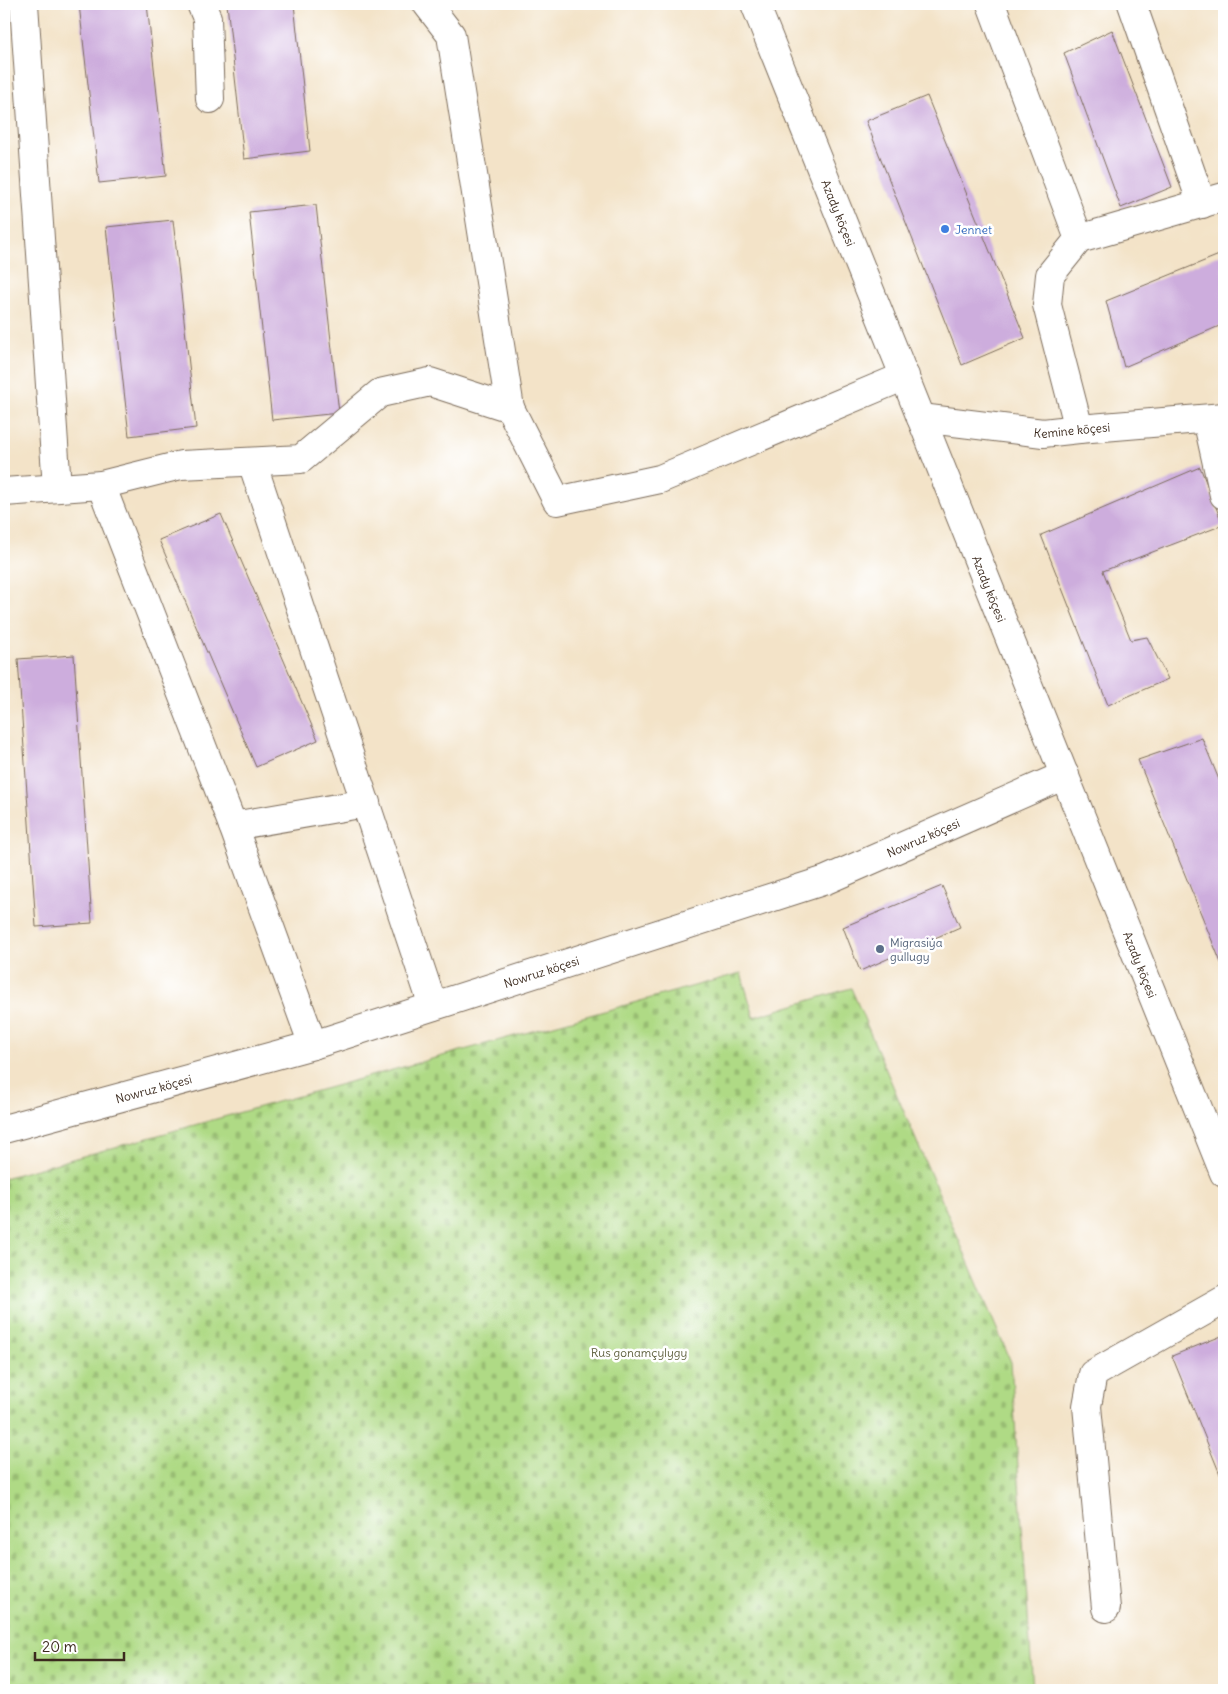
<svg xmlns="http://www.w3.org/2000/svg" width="1228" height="1694" font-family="Delius,sans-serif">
<defs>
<pattern id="cemetery-stones" width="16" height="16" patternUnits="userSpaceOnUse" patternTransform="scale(1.25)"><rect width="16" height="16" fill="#afda85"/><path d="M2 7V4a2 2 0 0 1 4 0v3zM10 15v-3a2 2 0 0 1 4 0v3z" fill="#97bb72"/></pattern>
</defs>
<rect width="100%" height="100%" fill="#fff"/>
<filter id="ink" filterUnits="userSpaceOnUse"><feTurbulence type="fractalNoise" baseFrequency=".02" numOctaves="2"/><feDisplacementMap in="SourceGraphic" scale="10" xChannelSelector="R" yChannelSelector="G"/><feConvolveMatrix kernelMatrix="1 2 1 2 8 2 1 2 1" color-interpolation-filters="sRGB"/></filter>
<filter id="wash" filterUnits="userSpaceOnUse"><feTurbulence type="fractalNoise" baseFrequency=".0096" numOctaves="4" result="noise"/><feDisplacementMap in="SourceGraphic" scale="20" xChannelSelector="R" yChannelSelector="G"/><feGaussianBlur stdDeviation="1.12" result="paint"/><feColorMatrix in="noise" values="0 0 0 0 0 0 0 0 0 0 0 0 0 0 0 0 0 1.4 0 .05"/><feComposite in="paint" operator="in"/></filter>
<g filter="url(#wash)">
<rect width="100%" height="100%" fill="#f3e3c8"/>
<path fill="url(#cemetery-stones)" stroke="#758252" d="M 741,973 L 754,1017 L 851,988 L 1011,1362 L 1033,1690 L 4,1690 L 4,1178 Z"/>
<g id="blocks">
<g fill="#cdaddd">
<path d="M 79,4 L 147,4 L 166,176 L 99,183 Z"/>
<path d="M 227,4 L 294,4 L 310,151 L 244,159 Z"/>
<path d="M 1112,30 L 1172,187 L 1121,208 L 1064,53 Z"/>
<path d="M 927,96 L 1025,338 L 962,365 L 866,121 Z"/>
<path d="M 316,205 L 339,413 L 272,420 L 249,212 Z"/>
<path d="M 173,220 L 196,428 L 129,436 L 106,227 Z"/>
<path d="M 1224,253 L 1224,324 L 1124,367 L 1106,301 Z"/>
<path d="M 1200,467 L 1223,525 L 1103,571 L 1131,640 L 1147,637 L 1168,679 L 1108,705 L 1041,535 Z"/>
<path d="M 221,514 L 318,740 L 256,767 L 159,540 Z"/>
<path d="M 74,655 L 92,923 L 36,927 L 18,659 Z"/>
<path d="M 1202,738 L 1224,792 L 1224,970 L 1138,760 Z"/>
<path d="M 942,886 L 960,927 L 860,971 L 843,927 Z"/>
<path d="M 1224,1335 L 1224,1484 L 1172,1356 Z"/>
</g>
</g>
</g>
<g filter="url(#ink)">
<use href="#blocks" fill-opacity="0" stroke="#7b6b5a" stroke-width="1"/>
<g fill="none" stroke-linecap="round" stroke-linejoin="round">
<g stroke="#7b6b5a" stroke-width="30">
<g id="minor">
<path d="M 24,4 L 57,488"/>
<path d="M 201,4 L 207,18 L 210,99"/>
<path d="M 427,4 L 451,35 L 510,408"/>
<path d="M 991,4 L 1079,239"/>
<path d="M 1132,4 L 1202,204"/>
<path id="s1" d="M 921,418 L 1043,433 L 1079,429 L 1224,417"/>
<path d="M 1207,419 L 1224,495"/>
<path d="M 1079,429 L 1047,305 L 1050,275 L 1079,239 L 1224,197"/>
<path d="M 252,462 L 433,1006"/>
<path d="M 101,485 L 233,826 L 313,1045"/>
<path d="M 4,492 L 101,485 L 181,465 L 301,459 L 380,393 L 430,382 L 510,408 L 557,501 L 660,479 L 905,376"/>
<path d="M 233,826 L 366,803"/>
<path id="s2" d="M 4,1129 L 313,1045 L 826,880 L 1065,775"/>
<path d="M 1106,1608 L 1087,1406 L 1093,1374 L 1224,1300"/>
</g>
</g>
<g stroke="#7b6b5a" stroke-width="30">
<g id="major">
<path id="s3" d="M 755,4 L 1224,1173"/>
</g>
</g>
<use href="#minor" stroke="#fff" stroke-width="28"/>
<use href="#major" stroke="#fff" stroke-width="28"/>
</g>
</g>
<circle fill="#3f7fe0" stroke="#fff" stroke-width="2" cx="945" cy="229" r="5"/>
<circle fill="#5c6f8a" stroke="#fff" stroke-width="2" cx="880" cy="949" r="5"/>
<g text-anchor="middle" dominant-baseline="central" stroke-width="5" stroke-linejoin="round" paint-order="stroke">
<g font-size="12" fill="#3b2a1e" stroke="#fff">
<text stroke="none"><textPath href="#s3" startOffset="225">Azady köçesi</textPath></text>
<text stroke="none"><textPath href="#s1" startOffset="152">Kemine köçesi</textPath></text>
<text stroke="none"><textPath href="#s3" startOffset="630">Azady köçesi</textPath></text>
<text stroke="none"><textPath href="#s2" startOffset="965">Nowruz köçesi</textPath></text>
<text stroke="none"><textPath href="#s3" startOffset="1035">Azady köçesi</textPath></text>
<text stroke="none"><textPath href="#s2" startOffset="560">Nowruz köçesi</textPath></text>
<text stroke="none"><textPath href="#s2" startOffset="155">Nowruz köçesi</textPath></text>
</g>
<g font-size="12" fill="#366cbe" stroke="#fff" text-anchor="start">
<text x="955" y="229">Jennet</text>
</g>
<g font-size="12" fill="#4e5e75" stroke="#fff" text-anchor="start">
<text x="890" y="942">Migrasiýa<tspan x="890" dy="14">gullugy</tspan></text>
</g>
<g font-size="12" fill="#5e5f3d" stroke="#fff">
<text x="639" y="1352">Rus gonamçylygy</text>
</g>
</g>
<rect width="1228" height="1694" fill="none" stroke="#fff" stroke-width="20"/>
<path d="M35 1652v8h89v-8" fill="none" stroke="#3b2a1e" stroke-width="2.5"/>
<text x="42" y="1652" font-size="15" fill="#3b2a1e" stroke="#ffffff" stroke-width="4" paint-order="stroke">20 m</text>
</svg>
